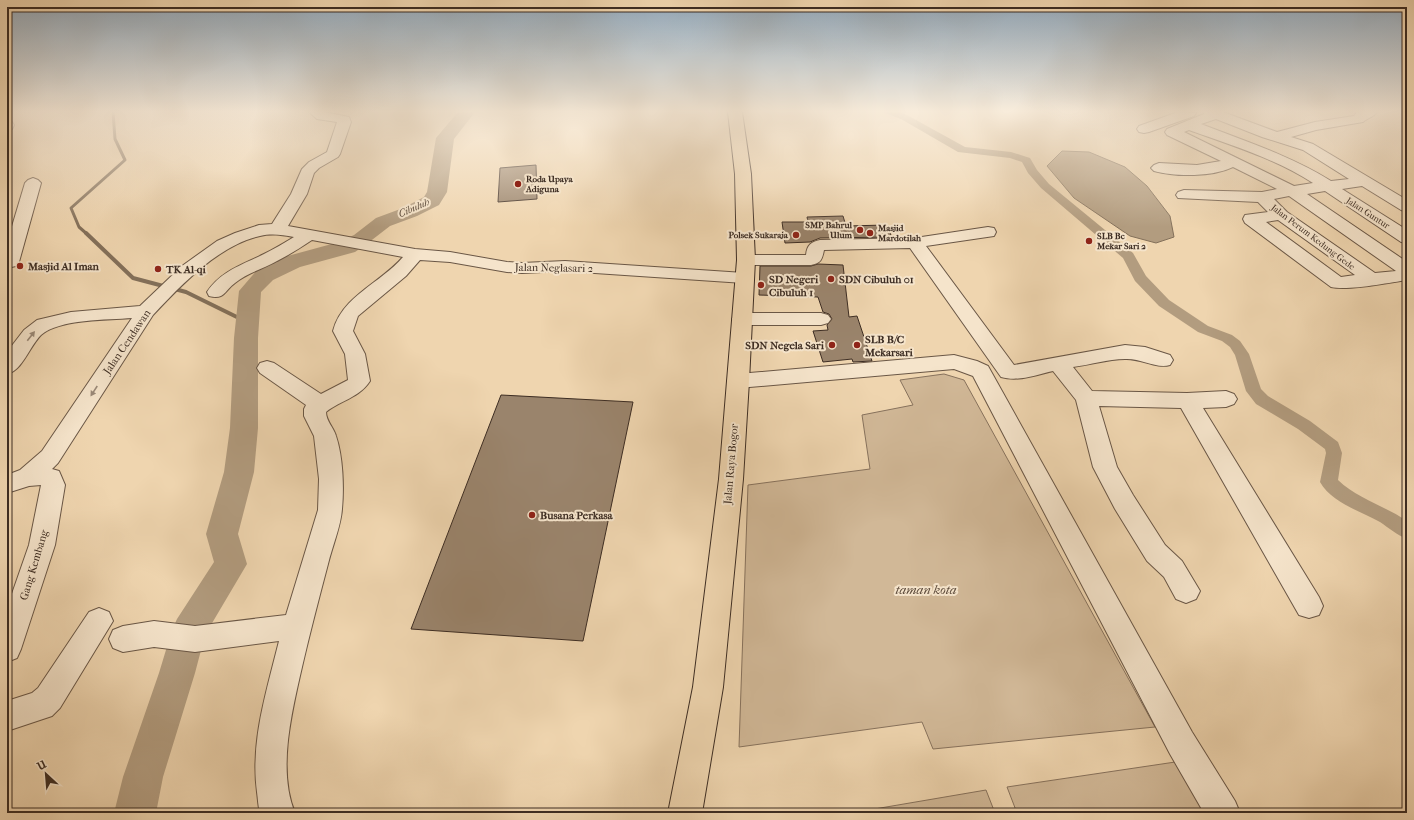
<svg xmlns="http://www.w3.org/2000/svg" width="1414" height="820" font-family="'IM FELL French Canon',serif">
<rect width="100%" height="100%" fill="#efd5af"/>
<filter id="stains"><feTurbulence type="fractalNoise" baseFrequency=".005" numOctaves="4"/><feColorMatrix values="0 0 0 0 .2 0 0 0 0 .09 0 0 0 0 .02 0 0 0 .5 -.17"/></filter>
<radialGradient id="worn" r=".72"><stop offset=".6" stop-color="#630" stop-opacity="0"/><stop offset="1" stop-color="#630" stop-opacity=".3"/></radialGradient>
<g fill="#d1b897" stroke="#87725d">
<path d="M 944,374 L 964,380 L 1155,727 L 933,749 L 922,722 L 739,747 L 748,485 L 870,469 L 862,415 L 913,405 L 900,380 Z"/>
<path d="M 1182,761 L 1211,813 L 1017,813 L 1007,787 Z"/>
<path d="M 986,790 L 995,813 L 851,813 Z"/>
</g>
<path fill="#b29c7f" stroke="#83705a" d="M 1062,151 L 1089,152 L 1125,167 L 1147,186 L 1170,216 L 1174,237 L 1156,243 L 1130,236 L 1074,198 L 1047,166 Z"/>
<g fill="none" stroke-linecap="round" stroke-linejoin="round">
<path stroke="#83705a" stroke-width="3" d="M 87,234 L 79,227 L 71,208 L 125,160 L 115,139 L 113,112"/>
<path stroke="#83705a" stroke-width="4" d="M 86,233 L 133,278 L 186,292 L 247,322"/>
<path fill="#b29c7f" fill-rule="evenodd" d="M 883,112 L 899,112 L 907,115 L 965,147 L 1011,152 L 1030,158 L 1037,170 L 1049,184 L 1133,253 L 1146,276 L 1169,300 L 1208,326 L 1232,335 L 1240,341 L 1249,354 L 1261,389 L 1268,396 L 1310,421 L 1338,442 L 1342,453 L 1338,480 C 1358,499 1385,506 1407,521 L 1407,539 C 1397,535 1389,528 1380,522 C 1360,511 1332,503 1320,482 L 1326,453 L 1325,449 L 1298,429 L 1256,404 L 1246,391 L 1235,355 L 1230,347 L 1222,341 L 1198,332 L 1159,306 L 1135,281 L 1123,258 L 1041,188 L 1028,173 L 1022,162 L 1010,158 L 958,152 L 901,119 Z"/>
<path fill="#b29c7f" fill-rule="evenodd" d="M 458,112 L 475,112 L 454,139 L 447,192 L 439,205 L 417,216 L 390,226 L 368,243 L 355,252 L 300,267 L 273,280 L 261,292 L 258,338 L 258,428 L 254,472 L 238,534 L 247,564 L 205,635 L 195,673 L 163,777 L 156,813 L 114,813 L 123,777 L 159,673 L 172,630 L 177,619 L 214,562 L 206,534 L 224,472 L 230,428 L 234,338 L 239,291 L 257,270 L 284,257 L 339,242 L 354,235 L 376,218 L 403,208 L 424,197 L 427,192 L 436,138 Z"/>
</g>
<g fill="#9a846c" stroke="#3d2d23">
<path d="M 536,165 L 537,199 L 498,202 L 500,168 Z"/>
<path d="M 843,216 L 846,226 L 886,225 L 892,237 L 820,238 L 810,242 L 785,243 L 782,222 L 808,222 L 807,217 Z"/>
<path d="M 818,264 L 843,265 L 849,317 L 857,316 L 872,361 L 853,362 L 852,359 L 823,362 L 813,331 L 828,330 L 827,325 L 832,319 L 829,314 L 823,312 L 818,297 L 759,295 L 760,266 L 811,266 Z"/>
<path d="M 501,395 L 633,402 L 583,641 L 411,629 Z"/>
</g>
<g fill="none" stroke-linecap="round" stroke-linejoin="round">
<g stroke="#6a5746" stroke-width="2">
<g id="minor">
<path d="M 309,112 L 324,112 L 349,117 L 351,122 L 340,154 L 338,157 L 319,168 L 314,173 L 307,194 L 288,226 L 415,249 L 450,252 L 507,262 L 522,263 L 565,261 L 744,273 L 750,274 L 753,278 L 750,282 L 744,283 L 565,271 L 522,273 L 507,272 L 450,262 L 420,260 L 406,276 L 358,316 L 353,331 L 365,354 L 370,381 C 359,398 341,400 326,412 C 326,421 334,428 336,436 C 343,457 344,487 342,509 C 341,526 332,547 328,564 C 319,598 310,632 302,667 C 292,711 277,770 295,813 L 260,813 C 258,806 258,799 257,792 C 250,741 267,690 279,641 L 195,652 L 154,647 L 123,652 L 113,648 L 109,639 L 113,630 L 123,626 L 154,621 L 195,626 L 286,615 L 318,510 L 319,479 L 314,436 L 304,416 L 304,409 L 306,405 L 260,373 L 257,368 L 260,363 L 267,361 L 274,363 L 321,394 L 348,380 L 345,354 L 333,331 C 342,296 381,283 403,257 L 312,240 C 300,248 289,255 277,261 C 263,269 247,273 235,283 C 224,291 225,300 209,296 L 207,292 C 221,271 242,265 264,254 C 274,249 284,243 294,237 C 282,235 272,233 260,236 C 219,245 181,285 153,315 L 58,463 L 52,469 L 59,471 L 65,485 L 55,545 L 21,649 L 17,658 L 7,662 L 7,608 L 29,545 L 41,485 L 29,486 L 7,493 L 7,475 L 20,470 L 42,451 L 132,318 C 108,320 59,319 41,335 C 29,347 23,370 7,374 L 7,352 L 24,330 L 37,320 L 71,312 L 140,306 L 182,266 L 217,241 L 235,233 L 259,225 L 272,224 L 291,194 L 302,169 L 309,162 L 327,152 L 337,122 L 317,119 Z"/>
<path d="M 1178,112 L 1196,113 L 1194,116 L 1149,132 L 1144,133 L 1139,132 L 1137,129 L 1139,126 Z"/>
<path d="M 1204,112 L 1223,112 L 1277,132 L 1315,122 L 1354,116 L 1357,112 L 1377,112 C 1374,117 1367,118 1363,122 L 1316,130 L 1291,137 L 1313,144 L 1407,200 L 1407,212 L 1401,210 L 1362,186 L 1342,189 L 1407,230 L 1407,243 L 1401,242 L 1325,191 L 1307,194 L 1407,262 L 1407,280 C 1388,283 1347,291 1331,287 L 1245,223 L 1243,219 L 1245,215 L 1268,212 L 1258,202 L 1178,198 L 1176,195 L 1178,192 L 1184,190 L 1262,192 L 1277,189 L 1233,167 C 1212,177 1176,177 1154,171 L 1151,168 L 1154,165 L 1159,163 L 1197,165 L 1221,161 L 1167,135 L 1165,132 L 1167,129 L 1204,114 ZM 1216,119 L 1262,137 L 1303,150 L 1349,179 L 1331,181 C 1291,156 1245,141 1201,124 ZM 1189,130 C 1231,145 1276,159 1313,183 L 1294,186 L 1184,132 ZM 1289,196 L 1396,271 L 1375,273 L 1287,212 L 1274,199 ZM 1278,220 L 1355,275 L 1341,277 L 1266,222 Z"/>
<path d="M 7,121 L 12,122 L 14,125 L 12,129 L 7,130 Z"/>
<path d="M 33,178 L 38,180 L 41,183 L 19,262 L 16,266 L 7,268 L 7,243 L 25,183 L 28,180 Z"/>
<path d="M 988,227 L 994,228 L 996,232 L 994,236 L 926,246 L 1014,365 L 1125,345 L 1145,347 L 1170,355 L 1173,360 L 1170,365 C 1156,369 1141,358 1125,359 C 1108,359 1090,365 1073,367 L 1092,391 L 1187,393 L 1226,391 L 1234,394 L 1237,399 L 1234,404 L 1226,407 L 1203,408 L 1319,597 L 1323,606 L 1319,615 L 1309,618 L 1299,615 L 1181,408 L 1099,406 L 1117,467 L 1133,495 L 1165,545 L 1182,561 L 1200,591 L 1196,599 L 1186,603 L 1176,599 L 1164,577 L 1147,561 L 1115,509 L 1093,467 L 1076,400 L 1053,371 C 1036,375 1018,382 1001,377 L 910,248 L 824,250 C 822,260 821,263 811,265 L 746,265 L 740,264 L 737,260 L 740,256 L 746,255 L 806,255 C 807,245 811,242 820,240 L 915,238 Z"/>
<path d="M 742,313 L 821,313 L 828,315 L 831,319 L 828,323 L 821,325 L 742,325 L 735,323 L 732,319 L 735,315 Z"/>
<path d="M 954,355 L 977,361 L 988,366 L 1192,732 L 1235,801 L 1240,813 L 1204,813 L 1170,754 L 973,376 L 954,369 L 738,388 L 731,386 L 727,381 L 731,376 L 738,374 Z"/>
<path d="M 99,608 L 109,612 L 113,621 L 60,708 L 52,716 L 7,731 L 7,701 L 32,693 L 38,688 L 89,612 Z"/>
</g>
</g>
<g stroke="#3d2d23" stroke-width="2">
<path id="highway" d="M 728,112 L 742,112 L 751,174 L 755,260 L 749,381 L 743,479 L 723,687 L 702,813 L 668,813 L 693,687 L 719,479 L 727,381 L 737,260 L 735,174 Z"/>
</g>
<use href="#minor" fill="#f5e4cb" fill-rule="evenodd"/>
<use href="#highway" fill="#efd5af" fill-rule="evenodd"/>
</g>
<defs><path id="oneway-solid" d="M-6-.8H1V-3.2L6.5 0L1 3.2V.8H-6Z"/></defs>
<g fill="#987">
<use href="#oneway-solid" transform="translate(31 336) rotate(-52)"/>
<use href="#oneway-solid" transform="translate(94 391) rotate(123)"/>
</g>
<linearGradient id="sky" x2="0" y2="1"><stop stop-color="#92aabe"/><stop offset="0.49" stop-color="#f8ecdb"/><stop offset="1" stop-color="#f8ecdb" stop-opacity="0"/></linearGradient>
<rect width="1414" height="227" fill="url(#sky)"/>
<g fill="#8f2418" stroke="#f5e4cb" stroke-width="1.5">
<circle cx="518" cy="184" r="4"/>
<circle cx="860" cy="230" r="4"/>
<circle cx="870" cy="233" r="4"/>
<circle cx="796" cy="235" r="4"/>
<circle cx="1089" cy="241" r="4"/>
<circle cx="20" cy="266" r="4"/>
<circle cx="158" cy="269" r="4"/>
<circle cx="831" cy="279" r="4"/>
<circle cx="761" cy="285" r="4"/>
<circle cx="832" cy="345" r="4"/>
<circle cx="857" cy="345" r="4"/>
<circle cx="532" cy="515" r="4"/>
</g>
<g text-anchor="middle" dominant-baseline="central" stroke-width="4" stroke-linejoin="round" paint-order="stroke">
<g font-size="9" font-weight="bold" fill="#3d2d23" stroke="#f5e4cb" text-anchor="start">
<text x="526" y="179">Roda Upaya<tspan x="526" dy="10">Adiguna</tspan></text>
<text x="852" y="225" text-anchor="end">SMP Bahrul<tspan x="852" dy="10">Ulum</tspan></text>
<text x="878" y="228">Masjid<tspan x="878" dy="10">Mardotilah</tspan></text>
<text x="788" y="235" text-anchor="end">Polsek Sukaraja</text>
<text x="1097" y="236">SLB Bc<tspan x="1097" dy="10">Mekar Sari 2</tspan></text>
</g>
<g font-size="9" fill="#3d2d23" stroke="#f5e4cb">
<text transform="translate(1368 213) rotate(33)">Jalan Guntur</text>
<text transform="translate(1313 237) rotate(37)">Jalan Perum Kedung Gede</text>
</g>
<g font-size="10" font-style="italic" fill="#5a493a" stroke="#f5e4cb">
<text transform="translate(414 208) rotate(-24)">Cibuluh</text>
</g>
<g font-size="11" font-weight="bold" fill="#3d2d23" stroke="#f5e4cb" text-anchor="start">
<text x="28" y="266">Masjid Al Iman</text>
<text x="166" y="269">TK Al-qi</text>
<text x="769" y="279">SD Negeri<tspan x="769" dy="13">Cibuluh 1</tspan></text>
<text x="839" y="279">SDN Cibuluh 01</text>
<text x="865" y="339">SLB B/C<tspan x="865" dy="13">Mekarsari</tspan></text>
<text x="824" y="345" text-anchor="end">SDN Negela Sari</text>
<text x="540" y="515">Busana Perkasa</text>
</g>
<g font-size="11" fill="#3d2d23" stroke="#f5e4cb">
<text transform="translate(554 268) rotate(1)">Jalan Neglasari 2</text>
<text transform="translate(127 342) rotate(-56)">Jalan Cendawan</text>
<text transform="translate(731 464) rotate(-85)">Jalan Raya Bogor</text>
<text transform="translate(34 565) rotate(-73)">Gang Kembang</text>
</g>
<g font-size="13" font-style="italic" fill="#5b493a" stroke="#f5e4cb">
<text x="926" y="589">taman kota</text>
</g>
</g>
<rect width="1414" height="820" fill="none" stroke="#efd5af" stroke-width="24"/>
<rect x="8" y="8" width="1398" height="804" fill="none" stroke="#3d2d23" stroke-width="2"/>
<rect x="12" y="12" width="1390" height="796" fill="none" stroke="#3d2d23"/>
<g transform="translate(46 774) rotate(334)" stroke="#f5e4cb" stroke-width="3" paint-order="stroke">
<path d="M0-3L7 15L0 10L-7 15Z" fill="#3d2d23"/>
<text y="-6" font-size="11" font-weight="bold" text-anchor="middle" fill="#3d2d23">U</text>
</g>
<rect width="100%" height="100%" filter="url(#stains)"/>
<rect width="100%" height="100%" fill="url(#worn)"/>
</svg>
